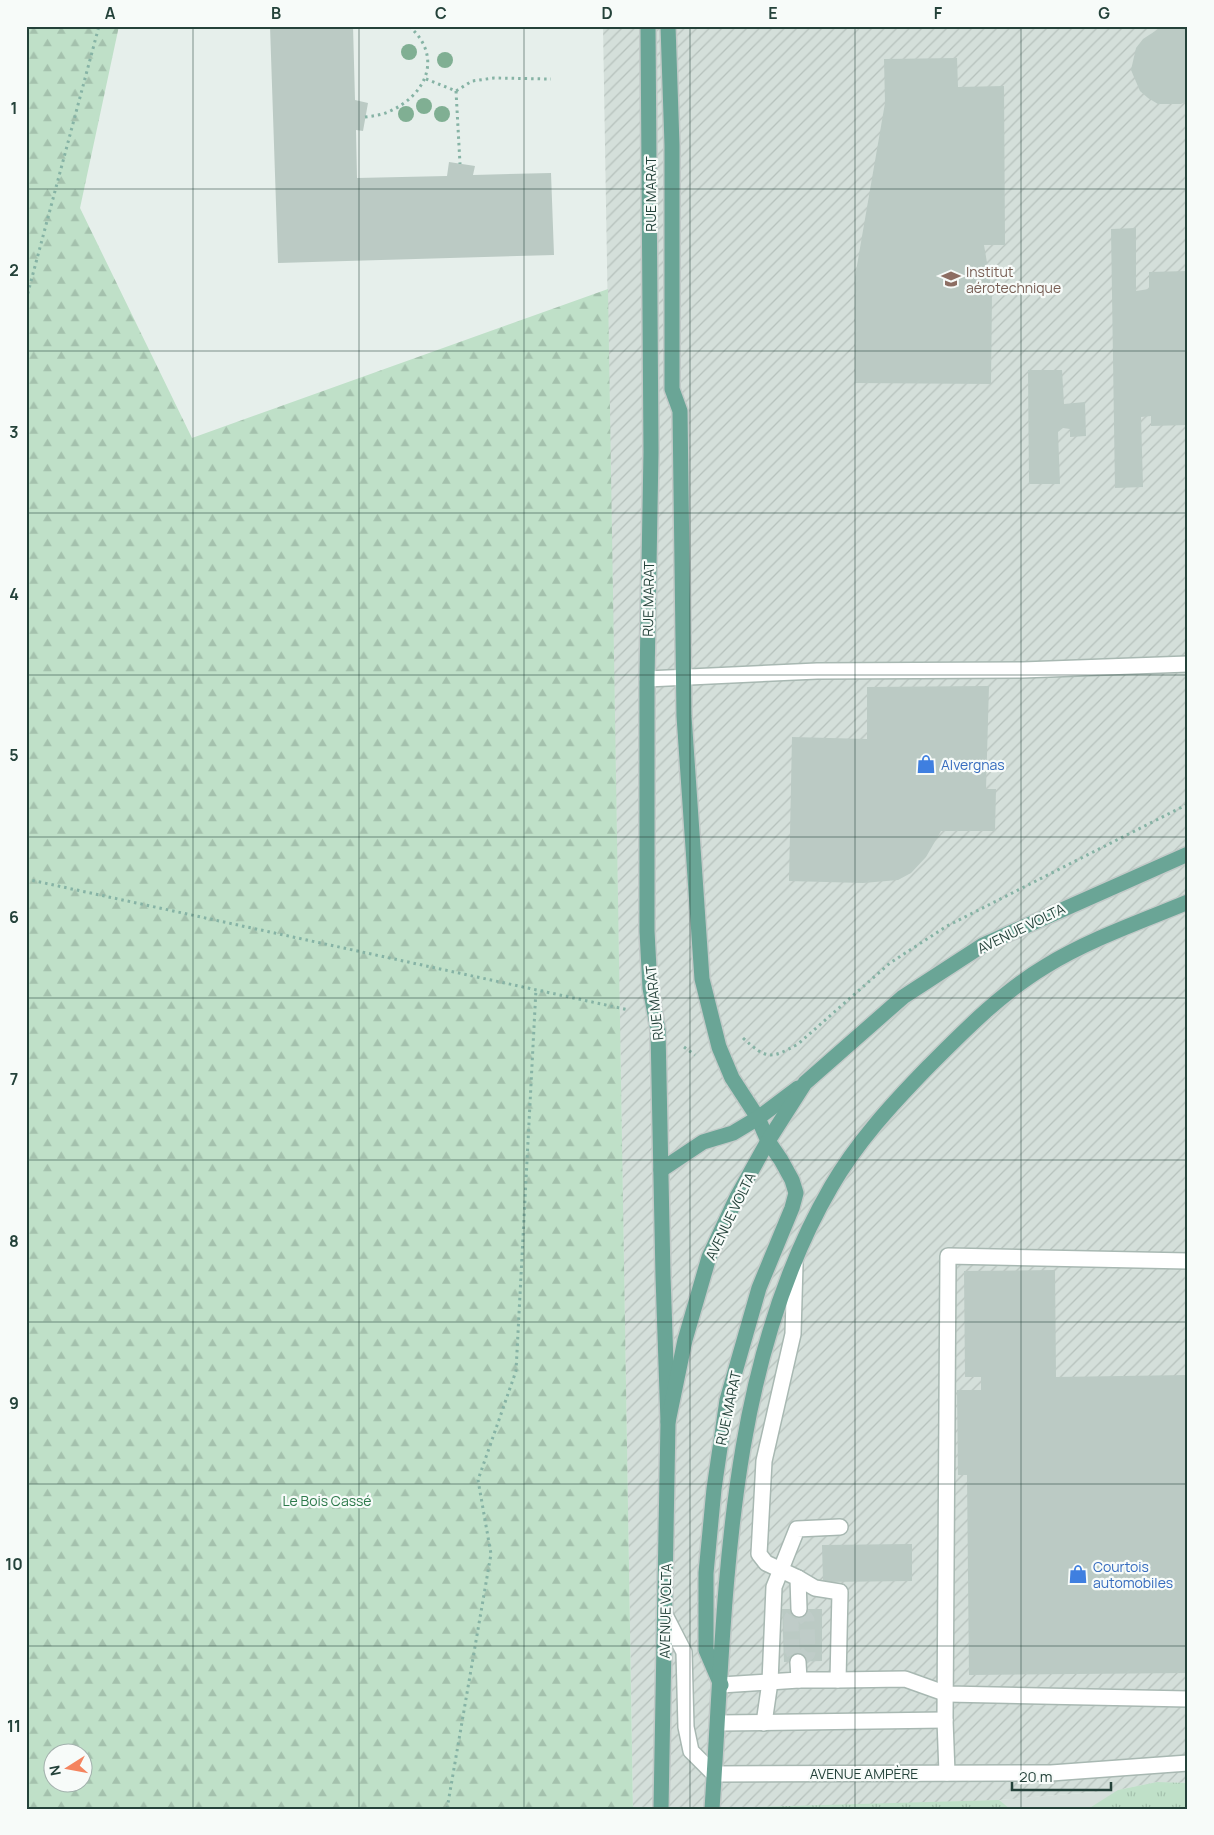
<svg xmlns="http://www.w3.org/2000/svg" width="1214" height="1835" font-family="Manrope,sans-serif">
<defs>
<pattern id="industrial-furrows" width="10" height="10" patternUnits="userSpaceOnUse" patternTransform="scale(1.25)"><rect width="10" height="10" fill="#d4dfda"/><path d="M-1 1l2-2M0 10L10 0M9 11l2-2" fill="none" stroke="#b6c1bc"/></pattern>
<pattern id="grass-tufts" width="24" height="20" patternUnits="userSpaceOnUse" patternTransform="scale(1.25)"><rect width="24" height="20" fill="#bfe0c8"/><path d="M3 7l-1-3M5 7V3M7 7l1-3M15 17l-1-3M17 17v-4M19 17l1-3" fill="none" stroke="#a4c1ad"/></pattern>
<pattern id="forest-firs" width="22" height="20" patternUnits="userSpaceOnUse" patternTransform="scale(1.25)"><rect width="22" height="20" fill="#bfe0c8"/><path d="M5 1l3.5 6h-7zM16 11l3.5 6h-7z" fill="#a4c1ad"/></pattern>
</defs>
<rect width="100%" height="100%" fill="#e6efeb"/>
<path fill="#d4dfda" d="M 1157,1782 L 1188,1783 L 1188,1809 L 751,1809 L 999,1800 L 1118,1790 Z"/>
<path fill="url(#industrial-furrows)" d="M 603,26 L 1188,26 L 1188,1783 L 1157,1782 L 1118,1790 L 999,1800 L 751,1809 L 633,1809 Z"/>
<g fill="url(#grass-tufts)">
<path d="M 1157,1782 L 1188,1783 L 1188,1809 L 1088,1809 L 1118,1790 Z"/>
<path d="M 999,1800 L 1010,1809 L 751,1809 L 752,1807 Z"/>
</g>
<path fill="url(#forest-firs)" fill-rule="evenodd" d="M 26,26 L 119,26 L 80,208 L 192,438 L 608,289 L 633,1809 L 26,1809 ZM 52,1752 L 82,1752 L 82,1782 L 52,1782 Z"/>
<g fill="#bbcac4">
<path d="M 270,26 L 353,26 L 355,100 L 368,103 L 363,131 L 356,130 L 357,178 L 447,176 L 449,162 L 475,166 L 473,175 L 551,173 L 554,255 L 278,263 Z"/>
<path d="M 1163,26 L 1188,26 L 1188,101 L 1181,104 L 1158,104 L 1148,98 L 1140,91 L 1131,70 L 1136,48 L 1143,39 Z"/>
<path d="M 957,58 L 958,87 L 1004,86 L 1005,245 L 984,245 L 992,292 L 991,384 L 855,383 L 855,277 L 885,103 L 884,59 Z"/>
<path d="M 1136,228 L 1136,291 L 1149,289 L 1149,272 L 1188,271 L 1188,425 L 1151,426 L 1151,416 L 1141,417 L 1143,487 L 1115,488 L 1111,229 Z"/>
<path d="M 1028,370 L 1062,370 L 1064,404 L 1085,402 L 1086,436 L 1070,437 L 1070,429 L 1063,428 L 1058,432 L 1060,484 L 1029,484 Z"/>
<path d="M 989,686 L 986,789 L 996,789 L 995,831 L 941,831 L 926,857 L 911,873 L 898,880 L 863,883 L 789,881 L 792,737 L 867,739 L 867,687 Z"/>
<path d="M 1055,1270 L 1056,1377 L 1188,1375 L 1188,1673 L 969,1675 L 967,1475 L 958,1475 L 957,1390 L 981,1390 L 981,1377 L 965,1377 L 964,1271 Z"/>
<path d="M 912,1544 L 912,1581 L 823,1582 L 822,1545 Z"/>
<path d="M 782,1609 L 822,1609 L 822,1661 L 784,1662 Z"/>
</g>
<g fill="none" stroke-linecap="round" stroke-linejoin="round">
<path stroke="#bfccc8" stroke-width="15" stroke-dasharray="15 8" stroke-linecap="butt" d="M 799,1609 L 807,1620 L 808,1653 L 798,1662 L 792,1650 L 791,1619 Z"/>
<g stroke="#a8b8b2" stroke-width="18">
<g id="minor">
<path d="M 647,679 L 817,671 L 1022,670 L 1188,664"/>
<path d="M 795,1264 L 793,1334 L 764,1461 L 759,1554 L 766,1563 L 798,1578 L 799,1609"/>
<path d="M 798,1578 L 815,1588 L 840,1592 L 838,1680 L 799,1680"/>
<path d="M 665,1615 L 684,1652 L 686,1727 L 691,1751 L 714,1774 L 1051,1773 L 1188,1763"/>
<path d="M 838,1680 L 905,1679 L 947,1694 L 1188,1699"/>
<path d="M 721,1685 L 799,1680 L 798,1662"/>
<path d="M 718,1723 L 945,1720"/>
<path d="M 764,1723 L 770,1682 L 774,1587 L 797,1529 L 840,1527"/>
<path d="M 947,1773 L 945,1720 L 948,1256 L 1188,1261"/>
</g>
</g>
<g stroke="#c2cac8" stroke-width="18">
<g id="major">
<path d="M 648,26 L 651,452 L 647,679 L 647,931 L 650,988 L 658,1030 L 663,1276 L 668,1422"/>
<path d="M 668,26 L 672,145 L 672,389 L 680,411 L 684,716 L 702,979 L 719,1047 L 732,1078 L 758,1118 L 768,1141 L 781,1160 L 792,1180 L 796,1193 L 792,1208 L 759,1288 L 727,1400 L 714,1489 L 706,1573 L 706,1650 L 721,1685"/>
<path d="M 661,1170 L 703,1142 L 733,1133 L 758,1118 L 798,1088"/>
<path d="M 661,1809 L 668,1422 L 685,1340 L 709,1257 L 737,1197 L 768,1141 L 805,1083 L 903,997 L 983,945 L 1188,854"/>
<path d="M 712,1809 C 726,1603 724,1371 831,1187 C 857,1142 892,1104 928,1067 C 965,1030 1001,993 1046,966 C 1090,939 1140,922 1188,902"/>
</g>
</g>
<g stroke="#86b3a5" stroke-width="3" stroke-dasharray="2.5 4" stroke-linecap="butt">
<path d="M 426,79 L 456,91 L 472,81 L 494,78 L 551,79"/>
<path d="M 456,91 L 460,164"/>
<path d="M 365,117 C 373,116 381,115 388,112 C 426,96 444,57 409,26"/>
<path d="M 26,300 L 99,26"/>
<path d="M 26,879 L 629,1010"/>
<path d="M 743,1038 C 767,1060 771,1059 798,1044 L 890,963 L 947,926 L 1188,804"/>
<path d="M 684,1047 L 695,1055"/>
<path d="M 447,1809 L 491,1554 L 478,1480 L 516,1371 L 536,989"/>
</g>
<use href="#minor" stroke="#fff" stroke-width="15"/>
<use href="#major" stroke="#6aa596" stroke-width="15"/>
</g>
<g fill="#80af93">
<circle cx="409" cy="52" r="8"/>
<circle cx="445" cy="60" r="8"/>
<circle cx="424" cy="106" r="8"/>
<circle cx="406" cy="114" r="8"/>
<circle cx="442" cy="114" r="8"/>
</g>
<path fill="none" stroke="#24423a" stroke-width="1" stroke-opacity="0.55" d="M 193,26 L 193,1809M 359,26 L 359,1809M 524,26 L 524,1809M 690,26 L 690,1809M 855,26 L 855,1809M 1021,26 L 1021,1809M 26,189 L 1188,189M 26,351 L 1188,351M 26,513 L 1188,513M 26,675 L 1188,675M 26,837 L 1188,837M 26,998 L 1188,998M 26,1160 L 1188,1160M 26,1322 L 1188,1322M 26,1484 L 1188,1484M 26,1646 L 1188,1646"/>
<defs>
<g id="university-bare" transform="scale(1.5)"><path d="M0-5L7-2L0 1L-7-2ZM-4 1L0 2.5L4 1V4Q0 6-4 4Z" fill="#8d6e63" stroke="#f7fbf9" stroke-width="2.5" paint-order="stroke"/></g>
<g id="shop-bare" transform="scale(1.5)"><path d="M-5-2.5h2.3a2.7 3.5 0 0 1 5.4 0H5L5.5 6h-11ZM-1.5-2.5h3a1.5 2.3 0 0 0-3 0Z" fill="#3f7fe0" stroke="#f7fbf9" stroke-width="2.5" paint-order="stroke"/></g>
</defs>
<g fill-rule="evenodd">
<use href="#university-bare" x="951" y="279"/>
<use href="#shop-bare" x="926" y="764"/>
<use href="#shop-bare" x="1078" y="1574"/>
</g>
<g text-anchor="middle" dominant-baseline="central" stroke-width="4.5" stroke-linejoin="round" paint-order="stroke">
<g font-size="14" fill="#24423a" stroke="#f7fbf9">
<text transform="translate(650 194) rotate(-90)">RUE MARAT</text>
<text transform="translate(648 599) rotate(-89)">RUE MARAT</text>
<text transform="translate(1021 928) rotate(-26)">AVENUE VOLTA</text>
<text transform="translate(654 1003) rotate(-96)">RUE MARAT</text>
<text transform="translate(730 1216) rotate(-64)">AVENUE VOLTA</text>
<text transform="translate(728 1408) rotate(-78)">RUE MARAT</text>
<text transform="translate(665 1611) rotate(-89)">AVENUE VOLTA</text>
<text x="864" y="1773">AVENUE AMPÈRE</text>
</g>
<g font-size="14" fill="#785e54" stroke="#f7fbf9" text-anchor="start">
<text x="966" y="271">Institut<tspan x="966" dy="16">aérotechnique</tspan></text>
</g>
<g font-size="14" fill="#366cbe" stroke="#f7fbf9" text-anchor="start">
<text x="941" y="764">Alvergnas</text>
<text x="1093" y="1566">Courtois<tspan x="1093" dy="16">automobiles</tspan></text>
</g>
<g font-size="14" fill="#2d7a4b" stroke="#f7fbf9">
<text x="327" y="1500">Le Bois Cassé</text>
</g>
</g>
<rect width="1214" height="1835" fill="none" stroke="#f7fbf9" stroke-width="55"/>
<g transform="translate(68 1768) rotate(259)"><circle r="24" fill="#f7fbf9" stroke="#a3b1ad"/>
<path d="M0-4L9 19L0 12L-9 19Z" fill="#f4845f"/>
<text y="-8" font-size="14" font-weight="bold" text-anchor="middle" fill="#24423a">N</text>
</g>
<path d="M1012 1782v8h99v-8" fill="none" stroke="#24423a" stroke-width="2.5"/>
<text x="1019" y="1782" font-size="15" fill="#24423a" stroke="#f7fbf9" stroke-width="4" paint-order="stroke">20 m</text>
<rect x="28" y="28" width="1158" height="1780" fill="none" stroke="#24423a" stroke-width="2"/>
<g font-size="16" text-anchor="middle" font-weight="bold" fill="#24423a">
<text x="110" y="19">A</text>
<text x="276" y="19">B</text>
<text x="441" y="19">C</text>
<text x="607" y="19">D</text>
<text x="773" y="19">E</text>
<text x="938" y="19">F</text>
<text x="1104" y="19">G</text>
<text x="14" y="114">1</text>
<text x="14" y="276">2</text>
<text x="14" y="438">3</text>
<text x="14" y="600">4</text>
<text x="14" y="761">5</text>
<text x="14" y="923">6</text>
<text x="14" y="1085">7</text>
<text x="14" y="1247">8</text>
<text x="14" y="1409">9</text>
<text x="14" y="1570">10</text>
<text x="14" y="1732">11</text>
</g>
</svg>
